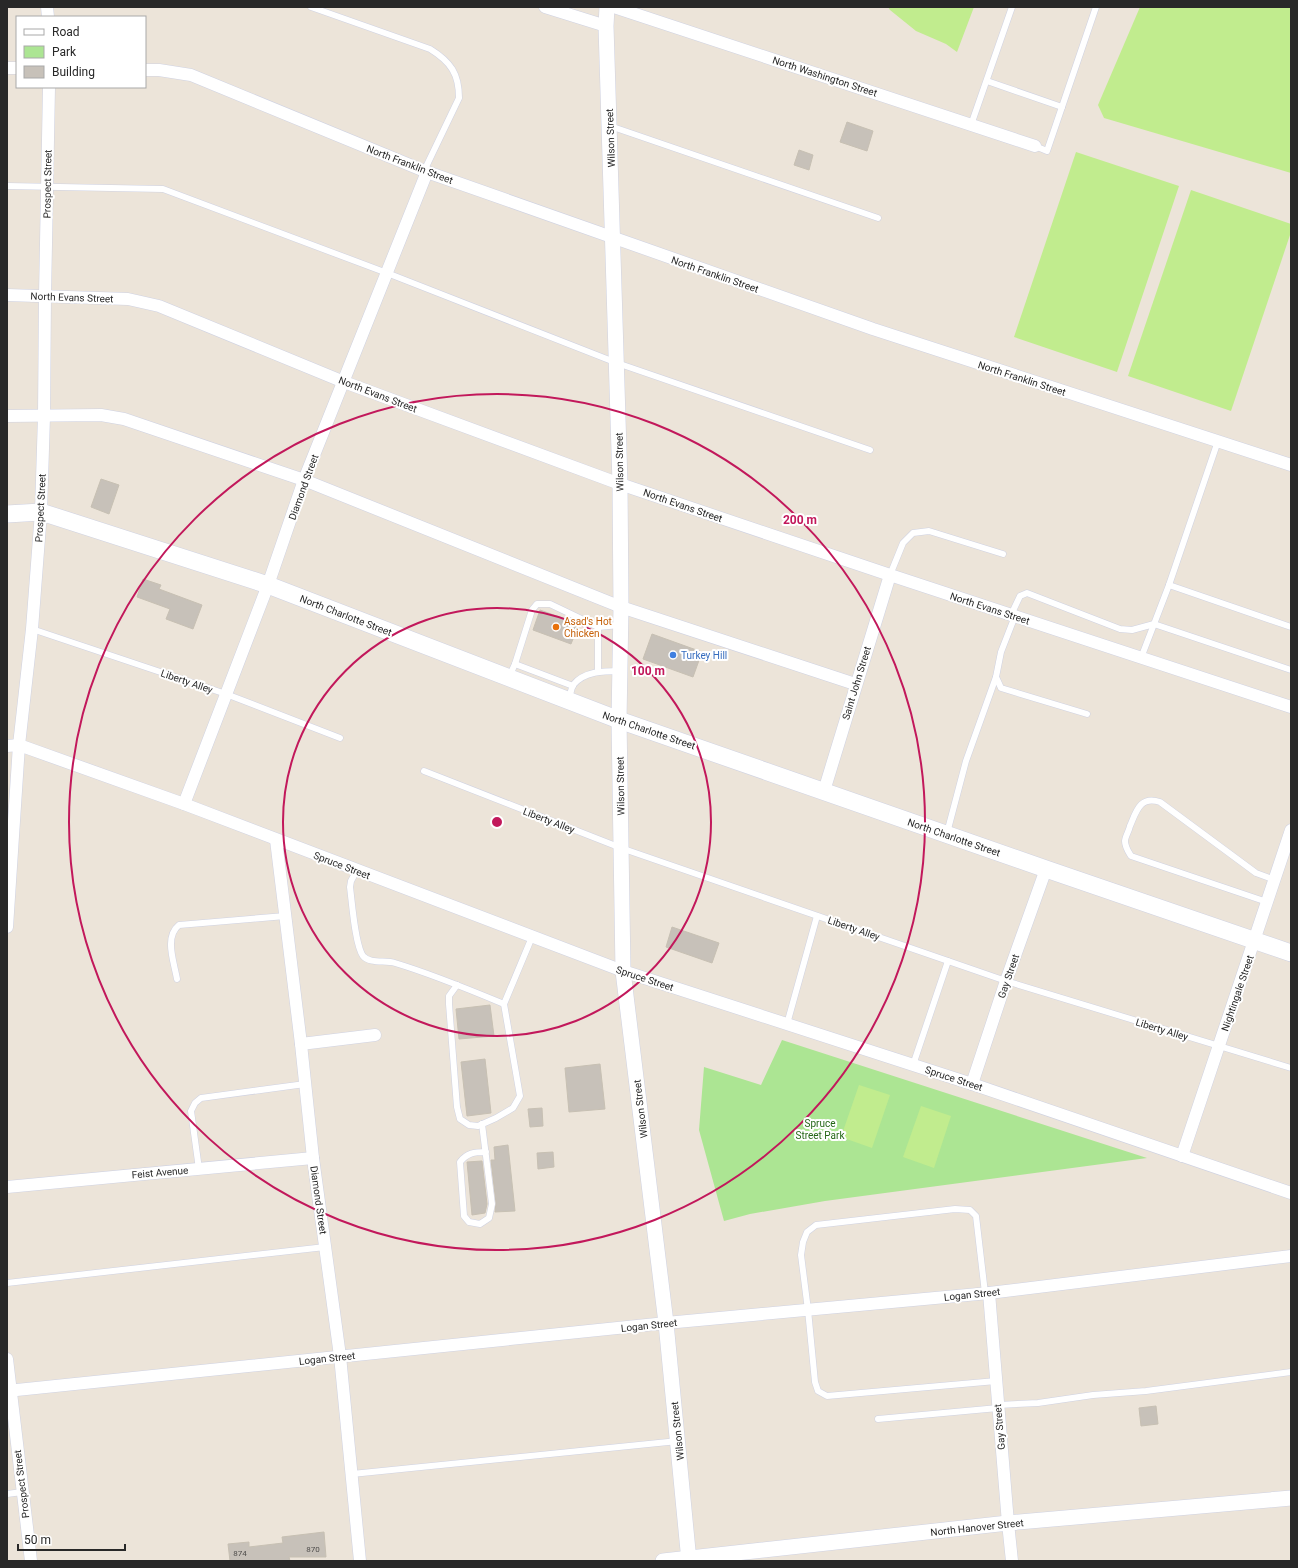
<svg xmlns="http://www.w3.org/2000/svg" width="1298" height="1568" font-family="Roboto,sans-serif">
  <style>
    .green { fill: #ace593 }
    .pitch { fill: #c1ec8e }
    .building { fill: #c7c1b9; stroke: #c7c0b3 }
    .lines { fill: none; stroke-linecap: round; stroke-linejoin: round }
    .service-casing { stroke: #cfd2e2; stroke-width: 7 }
    .minor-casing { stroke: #cfd2e2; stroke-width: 13 }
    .tertiary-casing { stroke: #cfd2e2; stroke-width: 16 }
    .secondary-casing { stroke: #cfd2e2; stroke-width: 18 }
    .service { stroke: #fff; stroke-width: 6 }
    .minor { stroke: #fff; stroke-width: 12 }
    .tertiary { stroke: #fff; stroke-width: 15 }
    .secondary { stroke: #fff; stroke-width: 17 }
    .ring { fill: none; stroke: #c2185b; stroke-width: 2 }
    .food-dot { fill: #e8710a; stroke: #fff; stroke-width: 1.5 }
    .shop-dot { fill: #3f7fe0; stroke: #fff; stroke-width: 1.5 }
    .labels { text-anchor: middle; stroke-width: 4; stroke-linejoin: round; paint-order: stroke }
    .number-label { font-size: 8px; fill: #504e4c }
    .street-label { font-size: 10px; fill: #282828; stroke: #fff }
    .food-label { font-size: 10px; fill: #c56008; stroke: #fff; text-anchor: start }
    .shop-label { font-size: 10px; fill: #366cbe; stroke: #fff; text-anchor: start }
    .park-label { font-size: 10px; fill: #256717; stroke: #fff }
    .centre { fill: #c2185b; stroke: #fff; stroke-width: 2 }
    .ring-label { font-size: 12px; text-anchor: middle; font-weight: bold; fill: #c2185b; stroke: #fff; stroke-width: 4; stroke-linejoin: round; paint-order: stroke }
  </style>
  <rect width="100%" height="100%" fill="#ece4d9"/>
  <path class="green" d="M782,1040L1147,1158L825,1201L750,1214L724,1221L699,1130L704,1067L761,1085Z"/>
  <g class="pitch">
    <path d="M888,7H974L957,52L946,44L916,31L890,10Z"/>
    <path d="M1140,7H1291V173L1104,118L1098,105Z"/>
    <path d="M1076,152L1179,186L1117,372L1014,337Z"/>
    <path d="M1191,190L1291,224V232L1231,411L1128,376Z"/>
    <path d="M859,1085L890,1095L872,1148L841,1137Z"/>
    <path d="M921,1106L951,1116L934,1168L903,1157Z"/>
  </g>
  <g class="building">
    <path d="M847,122L873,131L867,151L840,142Z"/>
    <path d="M799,150L813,155L809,170L794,165Z"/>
    <path d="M101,479L119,485L109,514L91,507Z"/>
    <path d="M143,579L161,585L159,589L202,605L193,629L166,619L170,609L137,597Z"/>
    <path d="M540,610L579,624L571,644L533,630Z"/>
    <path d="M652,634L702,652L693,677L643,659Z"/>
    <path d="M672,927L719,943L712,963L666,947Z"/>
    <path d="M490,1005L494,1036L459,1039L456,1009Z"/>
    <path d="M485,1059L491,1113L467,1116L461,1062Z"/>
    <path d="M600,1064L605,1109L569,1112L565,1068Z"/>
    <path d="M542,1108L543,1126L530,1127L528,1109Z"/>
    <path d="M508,1145L515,1211L495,1212L496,1203L491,1160H495L494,1147Z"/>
    <path d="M553,1152L554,1167L538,1169L537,1153Z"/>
    <path d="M482,1161L487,1204L485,1213L472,1215L467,1162Z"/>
    <path d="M1156,1406L1158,1424L1141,1426L1139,1408Z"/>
    <path d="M324,1532L326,1557H289L290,1561H230L228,1544L249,1542V1547L283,1543L282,1537Z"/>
  </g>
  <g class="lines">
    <defs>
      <g id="service">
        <path d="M311,7L430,49C451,62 459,74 459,98L424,171"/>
        <path d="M987,81L1062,107"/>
        <path d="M971,125L1012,7"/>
        <path d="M610,126L878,218"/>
        <path d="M1035,146L1047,151L1096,7"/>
        <path d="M7,186L163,189L387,273L617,363L870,450"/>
        <path d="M890,575L903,543L913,533L929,531L1003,554"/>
        <path d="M1169,585L1218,441"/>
        <path d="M1011,615L1020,596L1027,593L1120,629L1132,630L1154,624L1291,670"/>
        <path d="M1015,616L1001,652L996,677L1001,688L1087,714"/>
        <path d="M598,627L620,625"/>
        <path d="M32,629L226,694L340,738"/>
        <path d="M1141,658L1169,585L1291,627"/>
        <path d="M515,664L532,610L537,604H550L598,627V671"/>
        <path d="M509,677L515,664L573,686"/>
        <path d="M569,700C570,696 571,689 573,685C584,671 604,671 620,671"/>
        <path d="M424,771L621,848L1006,981L1291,1068"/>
        <path d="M947,833L966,761L996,677"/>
        <path d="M357,870L351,881L350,887C352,902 355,945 363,956C370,964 385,960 395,963C432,974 468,989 504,1004L532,937"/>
        <path d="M1267,902L1131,856C1128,851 1125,847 1125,841C1125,837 1129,831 1130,826C1136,812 1140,795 1160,802L1256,873L1275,880"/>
        <path d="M177,979C174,962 164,937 179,925L285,916"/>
        <path d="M457,985L449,996V1004L457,1107L460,1119L469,1125L478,1126L496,1118L513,1108L520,1096L504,1004"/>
        <path d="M787,1024L817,916"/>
        <path d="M913,1065L948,961"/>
        <path d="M482,1124L492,1204L489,1218L480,1224L469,1222L464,1216L460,1162C467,1153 474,1152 486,1152"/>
        <path d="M199,1169L191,1111L195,1103L201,1098L305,1084"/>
        <path d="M7,1283L325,1247"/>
        <path d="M985,1293L976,1216L970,1210L955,1209L816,1225L807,1232L803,1242L801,1255L808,1310L815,1382L818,1391L827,1396L996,1381"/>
        <path d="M998,1405L1038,1403L1093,1395L1146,1391L1291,1372"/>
        <path d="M878,1419L998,1408"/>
        <path d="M352,1474L678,1441"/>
        <path d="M7,1494L22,1492"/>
      </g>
      <g id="minor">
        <path d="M47,7L48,17"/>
        <path d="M545,7L606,26"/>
        <path d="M614,7L1035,146"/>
        <path d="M7,68H17"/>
        <path d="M145,70H159L191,75L427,172L873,329L1291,465"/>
        <path d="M7,295L128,299L159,306L344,382L620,484L890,575L1291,707"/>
        <path d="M7,416L101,415L124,419L304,480L621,607L855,684"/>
        <path d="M7,746L19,745L184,804L623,971L972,1084L1291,1193"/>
        <path d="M824,791L890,575"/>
        <path d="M184,804L268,585L304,480L427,172"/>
        <path d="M276,840L301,1044L313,1158L340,1356L360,1561"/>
        <path d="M7,927L19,745L32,629L41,512L44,416L45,296L49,87"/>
        <path d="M301,1044L375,1035"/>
        <path d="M972,1084L1006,981L1046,869"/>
        <path d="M1182,1156L1291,830"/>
        <path d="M7,1187L313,1158"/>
        <path d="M989,1293L1008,1523L1012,1561"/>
        <path d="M7,1359L31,1561"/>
        <path d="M7,1391L666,1323L989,1293L1291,1256"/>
      </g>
      <g id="tertiary">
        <path d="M607,7L606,26L620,484L621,607L619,720L623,971L666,1323L689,1561"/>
        <path d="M663,1561L1008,1523L1291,1498"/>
      </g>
      <path id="secondary" d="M7,514L41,512L268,585L619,720L1046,869L1291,953"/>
    </defs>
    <use href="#service" class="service-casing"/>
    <use href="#minor" class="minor-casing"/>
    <use href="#tertiary" class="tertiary-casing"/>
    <use href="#secondary" class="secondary-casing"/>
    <use href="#service" class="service"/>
    <use href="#minor" class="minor"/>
    <use href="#tertiary" class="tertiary"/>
    <use href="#secondary" class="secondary"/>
  </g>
  <g class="ring">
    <circle cx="497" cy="822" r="214"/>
    <circle cx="497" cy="822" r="428"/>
  </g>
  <circle class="food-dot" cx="556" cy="627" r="4"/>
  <circle class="shop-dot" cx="673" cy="655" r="4"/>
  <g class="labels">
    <g class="number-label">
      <text x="313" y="1552">870</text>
      <text x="240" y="1556">874</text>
    </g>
    <g class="street-label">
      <text transform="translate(825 76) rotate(18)" y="4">North Washington Street</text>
      <text transform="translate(610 138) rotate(-92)" y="4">Wilson Street</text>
      <text transform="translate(410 164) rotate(21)" y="4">North Franklin Street</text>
      <text transform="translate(47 184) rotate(-89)" y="4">Prospect Street</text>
      <text transform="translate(715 274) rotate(19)" y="4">North Franklin Street</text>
      <text transform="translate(72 297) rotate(2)" y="4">North Evans Street</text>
      <text transform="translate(1022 378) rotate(18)" y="4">North Franklin Street</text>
      <text transform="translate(378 394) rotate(21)" y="4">North Evans Street</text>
      <text transform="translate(619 462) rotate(-91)" y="4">Wilson Street</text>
      <text transform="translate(303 487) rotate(-70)" y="4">Diamond Street</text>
      <text transform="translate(683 505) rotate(19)" y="4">North Evans Street</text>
      <text transform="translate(40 508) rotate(-87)" y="4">Prospect Street</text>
      <text transform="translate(990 608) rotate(18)" y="4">North Evans Street</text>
      <text transform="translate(346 615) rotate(21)" y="4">North Charlotte Street</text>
      <text transform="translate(187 681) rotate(19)" y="4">Liberty Alley</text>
      <text transform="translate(856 683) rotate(-73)" y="4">Saint John Street</text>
      <text transform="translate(649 730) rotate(19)" y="4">North Charlotte Street</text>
      <text transform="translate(620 786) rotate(-91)" y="4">Wilson Street</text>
      <text transform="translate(549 820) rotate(21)" y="4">Liberty Alley</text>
      <text transform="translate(954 837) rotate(19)" y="4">North Charlotte Street</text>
      <text transform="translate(342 865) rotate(21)" y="4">Spruce Street</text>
      <text transform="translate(854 928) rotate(19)" y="4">Liberty Alley</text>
      <text transform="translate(1008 976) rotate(-71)" y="4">Gay Street</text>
      <text transform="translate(645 978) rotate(18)" y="4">Spruce Street</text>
      <text transform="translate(1237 993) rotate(-71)" y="4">Nightingale Street</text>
      <text transform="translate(1162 1029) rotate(17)" y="4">Liberty Alley</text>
      <text transform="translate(954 1078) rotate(18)" y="4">Spruce Street</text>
      <text transform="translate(640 1109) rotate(-97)" y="4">Wilson Street</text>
      <text transform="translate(160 1172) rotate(-5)" y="4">Feist Avenue</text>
      <text transform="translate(319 1200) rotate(82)" y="4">Diamond Street</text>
      <text transform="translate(972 1294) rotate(-6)" y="4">Logan Street</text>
      <text transform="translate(649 1325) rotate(-6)" y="4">Logan Street</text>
      <text transform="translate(327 1358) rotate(-6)" y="4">Logan Street</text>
      <text transform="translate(999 1427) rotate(-95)" y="4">Gay Street</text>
      <text transform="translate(677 1431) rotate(-96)" y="4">Wilson Street</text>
      <text transform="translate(21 1484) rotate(-97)" y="4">Prospect Street</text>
      <text transform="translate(977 1527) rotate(-6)" y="4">North Hanover Street</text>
    </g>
    <g class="food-label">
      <text x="564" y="625">Asad's Hot<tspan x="564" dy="12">Chicken</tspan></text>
    </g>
    <g class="shop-label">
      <text x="681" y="659">Turkey Hill</text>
    </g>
    <g class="park-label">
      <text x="820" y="1127">Spruce<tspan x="820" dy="12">Street Park</tspan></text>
    </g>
  </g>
  <circle cx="497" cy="822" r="6" class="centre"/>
  <g class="ring-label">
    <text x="800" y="524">200 m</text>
    <text x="648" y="675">100 m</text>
  </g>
  <rect width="1298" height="1568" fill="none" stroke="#282828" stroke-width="16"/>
  <rect x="16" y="16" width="130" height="72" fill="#ffffff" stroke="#a9a9a9"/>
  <rect x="24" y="29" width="20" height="6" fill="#ffffff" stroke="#a9a9a9"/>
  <text x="52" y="36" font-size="12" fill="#282828">Road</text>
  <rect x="24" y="46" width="20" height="12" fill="#ace593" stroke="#a9a9a9"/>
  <text x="52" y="56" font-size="12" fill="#282828">Park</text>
  <rect x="24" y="66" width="20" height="12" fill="#c7c1b9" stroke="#a9a9a9"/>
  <text x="52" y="76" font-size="12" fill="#282828">Building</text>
  <path d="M18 1544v6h107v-6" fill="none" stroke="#282828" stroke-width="2"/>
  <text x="24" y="1544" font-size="12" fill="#282828" stroke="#ffffff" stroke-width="3" paint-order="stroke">50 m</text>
</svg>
